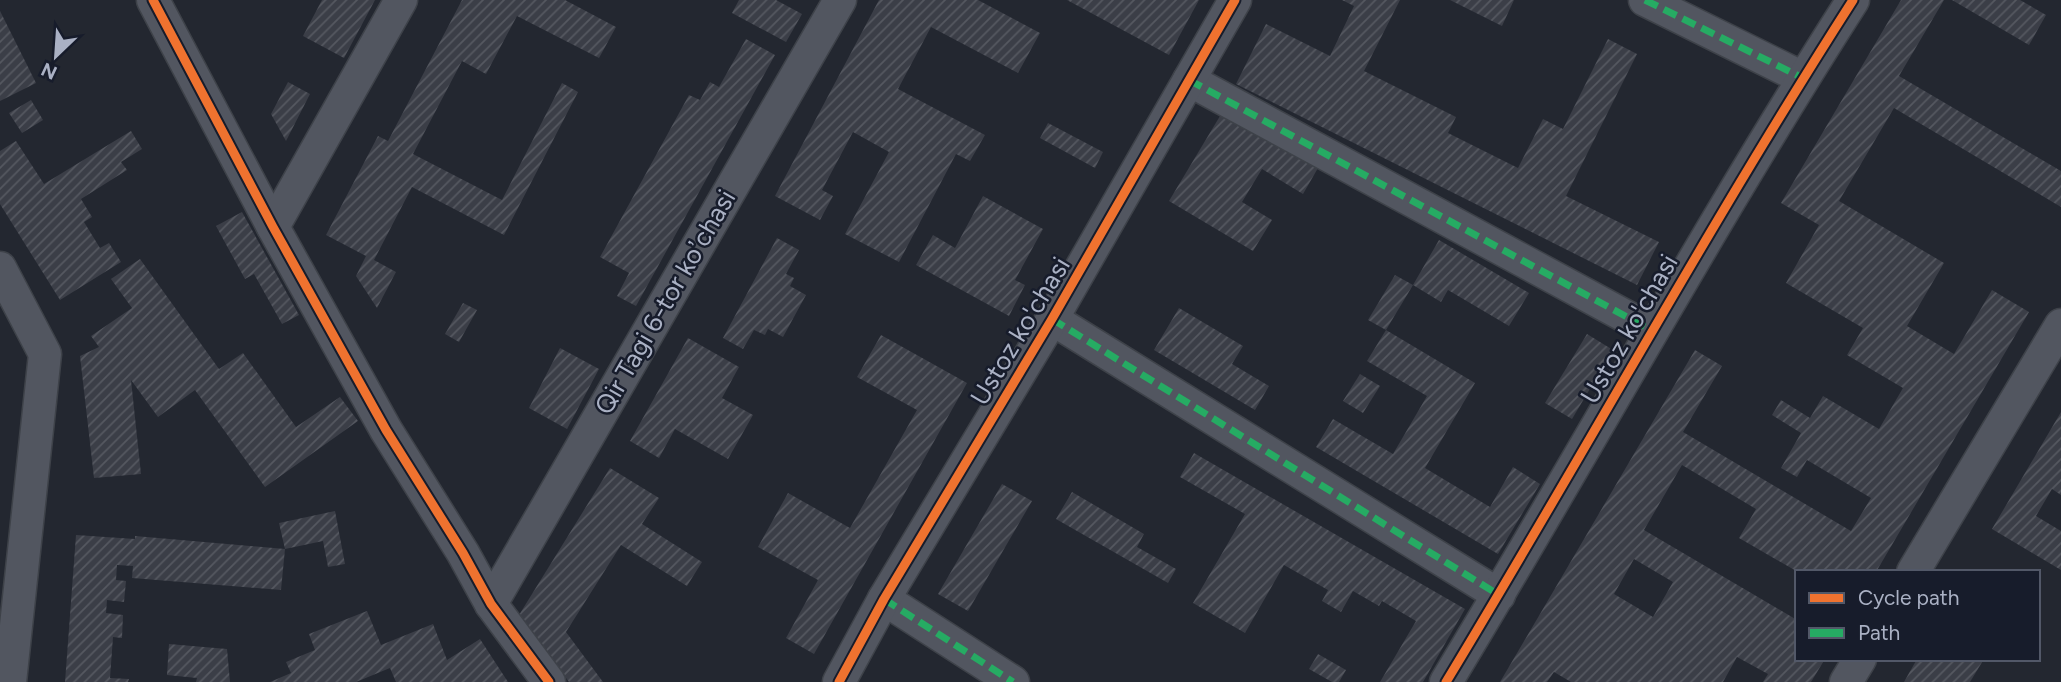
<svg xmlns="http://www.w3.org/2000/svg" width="2061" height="682" font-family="Figtree,sans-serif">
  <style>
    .building { fill: url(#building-hatch); fill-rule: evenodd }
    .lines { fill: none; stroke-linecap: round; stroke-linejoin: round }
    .minor-casing { stroke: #3e4249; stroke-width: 35 }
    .minor { stroke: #525660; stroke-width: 32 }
    .quiet { stroke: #26ab63; stroke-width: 7; stroke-dasharray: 14 7; stroke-linecap: butt }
    .cycleway-casing { stroke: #171c2b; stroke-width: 13 }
    .cycleway { stroke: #ef722f; stroke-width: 9 }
    .labels { text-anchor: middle; stroke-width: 5; stroke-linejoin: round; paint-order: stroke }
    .street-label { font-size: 26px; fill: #aab1c4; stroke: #171c2b }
  </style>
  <defs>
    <pattern id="building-hatch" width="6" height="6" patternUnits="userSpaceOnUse" patternTransform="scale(1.75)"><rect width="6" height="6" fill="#3b3e47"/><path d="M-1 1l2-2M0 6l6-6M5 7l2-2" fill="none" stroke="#555860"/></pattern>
  </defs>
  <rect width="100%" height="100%" fill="#232730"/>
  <g class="building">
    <path d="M322,0H375L344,58L303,36Z"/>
    <path d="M462,0H565L616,27L599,58L517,16L486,74L462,61L413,154L502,200L562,83L578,92L504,235L412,187L374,260L396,272L377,308L356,276L366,256L326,235L378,136L388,141Z"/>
    <path d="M739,0H776L802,14L786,42L732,13Z"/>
    <path d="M879,0H978L1040,33L1018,73L931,27L898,89L985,135L970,161L956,154L899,262L845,234L889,152L853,132L822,190L833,196L820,220L775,196Z"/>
    <path d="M1067,0H1199L1169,55Z"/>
    <path d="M1342,0H1400L1364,71L1456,117L1448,133L1518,168L1543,119L1563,129L1608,39L1637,54L1566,196L1659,242L1637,285L1236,84L1266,24L1330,56L1354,6Z"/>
    <path d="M1450,0H1514L1502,26Z"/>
    <path d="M1901,0H1944L1899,76L2061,171V207L1894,108L1839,201L1944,263L1907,326L1954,354L1992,290L2029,312L1876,572H1798L1739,538L1756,509L1682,465L1644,530L1797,620V659H1825L1811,682H1763L1768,674L1737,657L1723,682H1571L1554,672L1547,682H1500L1695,350L1722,366L1683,432L1851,531L1871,498L1807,460L1797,477L1781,468L1801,433L1772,415L1781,400L1810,418L1823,396L1879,429L1903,388L1847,355L1863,328L1786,283L1819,225L1781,203ZM1634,559L1673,582L1653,617L1614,594Z"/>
    <path d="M1952,0H2020L2046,15L2029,45Z"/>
    <path d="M0,11L36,83L0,101Z"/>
    <path d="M746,39L775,55L636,306L617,296L629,273L600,257L689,95L700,100L710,82L719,87Z"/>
    <path d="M288,82L310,94L286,141L271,114Z"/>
    <path d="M31,100L43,120L22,133L9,113Z"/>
    <path d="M1223,111L1318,168L1303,194L1262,169L1242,202L1272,220L1253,251L1169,201Z"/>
    <path d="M1048,123L1103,152L1095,168L1040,138Z"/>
    <path d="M131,131L142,149L121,162L127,170L81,199L92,217L84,222L100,248L109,243L121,262L60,300L0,204V151L16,141L44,184Z"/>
    <path d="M983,196L1043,229L1015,280L1025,285L1009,316L916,265L933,235L955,248Z"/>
    <path d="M242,212L299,315L282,324L254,274L245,279L216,226Z"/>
    <path d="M777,238L799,250L786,274L794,278L790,286L806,295L783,337L768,329L765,335L754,330L743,349L723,338Z"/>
    <path d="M1439,240L1529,293L1509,326L1448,290L1441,302L1413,285Z"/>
    <path d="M140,259L219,369L243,353L296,427L340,397L358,421L265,487L195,390L158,417L131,380L141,474L94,478L80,356L99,347L91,336L132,308L111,279Z"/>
    <path d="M1395,275L1413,285L1386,330L1368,320Z"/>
    <path d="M463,303L477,310L459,342L445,334Z"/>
    <path d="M1179,308L1243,346L1232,364L1269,386L1255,410L1154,350Z"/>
    <path d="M1386,330L1475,383L1425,468L1490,507L1513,467L1540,484L1498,554L1316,447L1333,419L1393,454L1427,396L1367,361Z"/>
    <path d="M1587,334L1613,350L1572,419L1545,403Z"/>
    <path d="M881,335L967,383L814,654L786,638L818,580L758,547L788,493L850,528L917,410L857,377Z"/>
    <path d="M688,338L739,367L722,398L753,415L728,459L675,429L659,458L630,441Z"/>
    <path d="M560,348L599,369L567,429L529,408Z"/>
    <path d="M1360,374L1380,386L1363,413L1343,401Z"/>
    <path d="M2061,412V495L2052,489L2036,516L2061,531V570L1992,529Z"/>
    <path d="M1194,453L1465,609L1423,682H1380L1416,621L1382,601L1379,606L1353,591L1341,612L1322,601L1328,590L1284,565L1245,633L1193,603L1245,514L1180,477Z"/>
    <path d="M610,468L659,498L642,524L702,562L687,586L621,545L566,632L603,682H569L519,615Z"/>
    <path d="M1002,484L1032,501L968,611L938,594Z"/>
    <path d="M1072,492L1144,534L1137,547L1176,569L1168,583L1056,519Z"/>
    <path d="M335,511L345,564L328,567L323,541L285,549L279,523Z"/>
    <path d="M76,535L135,539V536L285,549L281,590L132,578L133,566L117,565L116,580L126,581L124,602L107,600L106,613L123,615L122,638L113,637L110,678L129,679L128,682H65Z"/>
    <path d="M367,611L381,645L433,624L447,660L480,639L508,682H396L390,668L356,682H270L291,673L286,662L315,650L309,634Z"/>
    <path d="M169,644L227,649L230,682H196L197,678L167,675Z"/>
    <path d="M1318,654L1346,670L1339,682H1332L1309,669Z"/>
    <path d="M1917,659H1984L1970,682H1904Z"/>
  </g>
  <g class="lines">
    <defs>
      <g id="minor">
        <path d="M153,0L273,227L386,430L463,553L491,604L549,682"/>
        <path d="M1645,0L1803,78"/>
        <path d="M1189,80L1651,330"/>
        <path d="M273,227L401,0"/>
        <path d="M0,268L45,354L10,682"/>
        <path d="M1052,319L1499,595"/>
        <path d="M1913,572L2061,325"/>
        <path d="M884,599L1013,682"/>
        <path d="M491,604L840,0"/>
        <path d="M839,682L884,599L1052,319L1235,0"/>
        <path d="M1446,682C1583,456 1710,223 1853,0"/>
        <path d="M1846,682L1860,659"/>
      </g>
    </defs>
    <use href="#minor" class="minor-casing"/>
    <use href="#minor" class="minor"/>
    <g class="quiet">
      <path d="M1645,0L1803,78"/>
      <path d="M1189,80L1651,330"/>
      <path d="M1052,319L1499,595"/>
      <path d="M884,599L1013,682"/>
    </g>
    <defs>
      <g id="cycleway">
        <path d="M153,0L273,227L386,430L463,553L491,604L549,682"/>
        <path d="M839,682L884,599L1052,319L1235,0"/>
        <path d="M1446,682C1583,456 1710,223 1853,0"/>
      </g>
    </defs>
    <use href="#cycleway" class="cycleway-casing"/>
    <use href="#cycleway" class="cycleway"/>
  </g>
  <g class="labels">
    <g class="street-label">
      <text transform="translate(665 302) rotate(-60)" y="9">Qir Tagi 6-tor koʼchasi</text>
      <text transform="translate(1629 329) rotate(-60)" y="9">Ustoz ko'chasi</text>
      <text transform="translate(1020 331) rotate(-59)" y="9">Ustoz ko'chasi</text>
    </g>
  </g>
  <rect x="1795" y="570" width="245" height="91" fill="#171c2b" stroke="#525868" stroke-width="2"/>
  <rect x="1809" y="593" width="35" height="10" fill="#ef722f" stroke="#525868" stroke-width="2"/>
  <text x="1858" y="605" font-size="21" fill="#aab1c4">Cycle path</text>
  <rect x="1809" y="628" width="35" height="10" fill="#26ab63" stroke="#525868" stroke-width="2"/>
  <text x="1858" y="640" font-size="21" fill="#aab1c4">Path</text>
  <g transform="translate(56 56) rotate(205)" stroke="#171c2b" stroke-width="5" paint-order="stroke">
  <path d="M0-5L12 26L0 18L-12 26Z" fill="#aab1c4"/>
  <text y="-10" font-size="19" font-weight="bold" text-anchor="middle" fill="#aab1c4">N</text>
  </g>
</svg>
